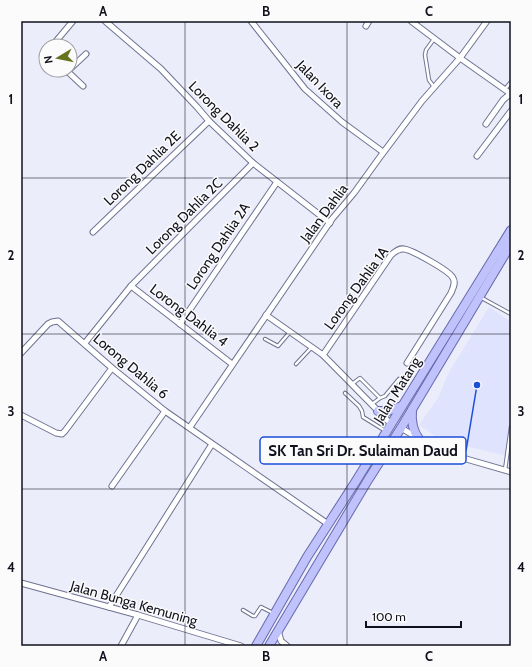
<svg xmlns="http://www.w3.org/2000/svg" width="532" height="667" font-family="Cabin,sans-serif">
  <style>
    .built { fill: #e0e3fd }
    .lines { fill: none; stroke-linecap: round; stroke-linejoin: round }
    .service-casing { stroke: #6f7391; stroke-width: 4.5 }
    .minor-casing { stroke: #6f7391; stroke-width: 7 }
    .primary-casing { stroke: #676aad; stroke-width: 10 }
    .service { stroke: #fff; stroke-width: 2.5 }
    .minor { stroke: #fff; stroke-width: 5 }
    .primary { stroke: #c0c2fc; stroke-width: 8 }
    .grid { fill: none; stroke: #10111d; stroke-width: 1; stroke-opacity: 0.55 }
    .labels { text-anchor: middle; stroke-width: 3; stroke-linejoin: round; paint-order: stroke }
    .street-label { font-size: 14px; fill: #10111d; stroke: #fbfbfb }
    .leader { fill: none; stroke: #1d4ed8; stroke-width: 1.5 }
    .callout-dot { fill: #1d4ed8; stroke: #fbfbfb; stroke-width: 1.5 }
    .callout { fill: #fbfbfb; stroke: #1d4ed8; stroke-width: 1.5 }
    .callout-label { font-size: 15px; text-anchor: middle; font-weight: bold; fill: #10111d }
    .neatline { fill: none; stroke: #10111d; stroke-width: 1.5 }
    .grid-label { font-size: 13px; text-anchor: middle; font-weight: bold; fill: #10111d }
  </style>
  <rect width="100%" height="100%" fill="#ebedfb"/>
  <path class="built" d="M489,307L511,322V457L441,440L419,425L438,398L449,372Z"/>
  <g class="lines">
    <defs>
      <g id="service">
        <path d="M434,87L429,80L425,55L426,50L434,39"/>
        <path d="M505,89L511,82"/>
        <path d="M480,297L511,314"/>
        <path d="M265,339L278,346L290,332"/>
        <path d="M296,364L311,348"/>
        <path d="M352,384L360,378L380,398"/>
        <path d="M345,393L359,406L362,411L363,417L384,430"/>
        <path d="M372,404L380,398L385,396L399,379"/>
        <path d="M505,470L511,427"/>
        <path d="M243,610L253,616H255L261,607L273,613"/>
      </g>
      <g id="minor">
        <path d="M105,21L161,69L197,107L209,121L253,163L330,223"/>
        <path d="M251,21L305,89L342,122L383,152"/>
        <path d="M411,21L460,58L511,94"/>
        <path d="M366,26L369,21"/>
        <path d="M52,46L73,21"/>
        <path d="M70,69L86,54"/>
        <path d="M66,70L83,86"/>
        <path d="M486,124L503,100L510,94"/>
        <path d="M477,156L511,111"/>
        <path d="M93,232L209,121"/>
        <path d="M131,286L232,364"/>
        <path d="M266,315L323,355L391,424"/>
        <path d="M180,324L277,182"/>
        <path d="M85,343L131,286L253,163"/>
        <path d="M21,353L48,324L52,322L58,321L112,368L165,411L328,524"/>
        <path d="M323,355L391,255C395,252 398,248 404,249C412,250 450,271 453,278C456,283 453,288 451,293L407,363"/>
        <path d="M21,415L56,433L62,434L65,431L112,368"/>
        <path d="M190,427L332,219L354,193L380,157L422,101L460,58L487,21"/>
        <path d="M401,428L442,452L511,472"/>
        <path d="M112,486L165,411"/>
        <path d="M21,583L138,615L241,646"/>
        <path d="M109,607L212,444"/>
        <path d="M278,630L281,641L287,646"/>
        <path d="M121,646L138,615"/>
      </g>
      <g id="primary">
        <path d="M412,410C411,421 412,430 419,439"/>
        <path d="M378,411H388L402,406"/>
        <path d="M256,646L307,557L356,481L511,230"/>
        <path d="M269,646L368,480L401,428L511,244"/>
      </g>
    </defs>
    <use href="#service" class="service-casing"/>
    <use href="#minor" class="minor-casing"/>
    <use href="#primary" class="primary-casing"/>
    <use href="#service" class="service"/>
    <use href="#minor" class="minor"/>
    <use href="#primary" class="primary"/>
  </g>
  <path class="grid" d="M185,21V646M347,21V646M21,178H511M21,334H511M21,489H511"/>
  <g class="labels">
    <g class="street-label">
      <text transform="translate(320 84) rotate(46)" y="5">Jalan Ixora</text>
      <text transform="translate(224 116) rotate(45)" y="5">Lorong Dahlia 2</text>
      <text transform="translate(142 168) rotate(-44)" y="5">Lorong Dahlia 2E</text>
      <text transform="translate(324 213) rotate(-53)" y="5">Jalan Dahlia</text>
      <text transform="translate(184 216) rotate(-45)" y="5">Lorong Dahlia 2C</text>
      <text transform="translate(218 246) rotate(-56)" y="5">Lorong Dahlia 2A</text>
      <text transform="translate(356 288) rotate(-54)" y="5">Lorong Dahlia 1A</text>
      <text transform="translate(189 315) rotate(37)" y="5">Lorong Dahlia 4</text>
      <text transform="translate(131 366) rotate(40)" y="5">Lorong Dahlia 6</text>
      <text transform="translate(397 390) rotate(-58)" y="5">Jalan Matang</text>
      <text transform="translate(134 603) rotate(16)" y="5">Jalan Bunga Kemuning</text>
    </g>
  </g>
  <path class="leader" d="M477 385L466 451"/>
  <circle class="callout-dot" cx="477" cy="385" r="4"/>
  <rect class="callout" x="260" y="437" width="206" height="27" rx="4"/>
  <g class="callout-label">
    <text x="363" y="456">SK Tan Sri Dr. Sulaiman Daud</text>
  </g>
  <rect width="532" height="667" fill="none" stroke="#fbfbfb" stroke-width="44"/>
  <g transform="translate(58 58) rotate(260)"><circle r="19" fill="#fbfbfb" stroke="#9d9da2"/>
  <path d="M0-3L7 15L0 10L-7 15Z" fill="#67721c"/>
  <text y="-6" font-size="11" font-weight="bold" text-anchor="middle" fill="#10111d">N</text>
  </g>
  <path d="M366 621v6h95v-6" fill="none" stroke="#10111d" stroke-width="2"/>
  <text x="372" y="621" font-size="12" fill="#10111d" stroke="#fbfbfb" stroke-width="3" paint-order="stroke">100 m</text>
  <rect x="22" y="22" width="488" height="623" class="neatline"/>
  <g class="grid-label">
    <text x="103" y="16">A</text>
    <text x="266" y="16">B</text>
    <text x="429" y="16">C</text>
    <text x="11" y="104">1</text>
    <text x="521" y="104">1</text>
    <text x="11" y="260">2</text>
    <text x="521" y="260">2</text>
    <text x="11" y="416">3</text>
    <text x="521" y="416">3</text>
    <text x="11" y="572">4</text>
    <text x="521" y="572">4</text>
    <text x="103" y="661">A</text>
    <text x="266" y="661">B</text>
    <text x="429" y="661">C</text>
  </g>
</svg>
